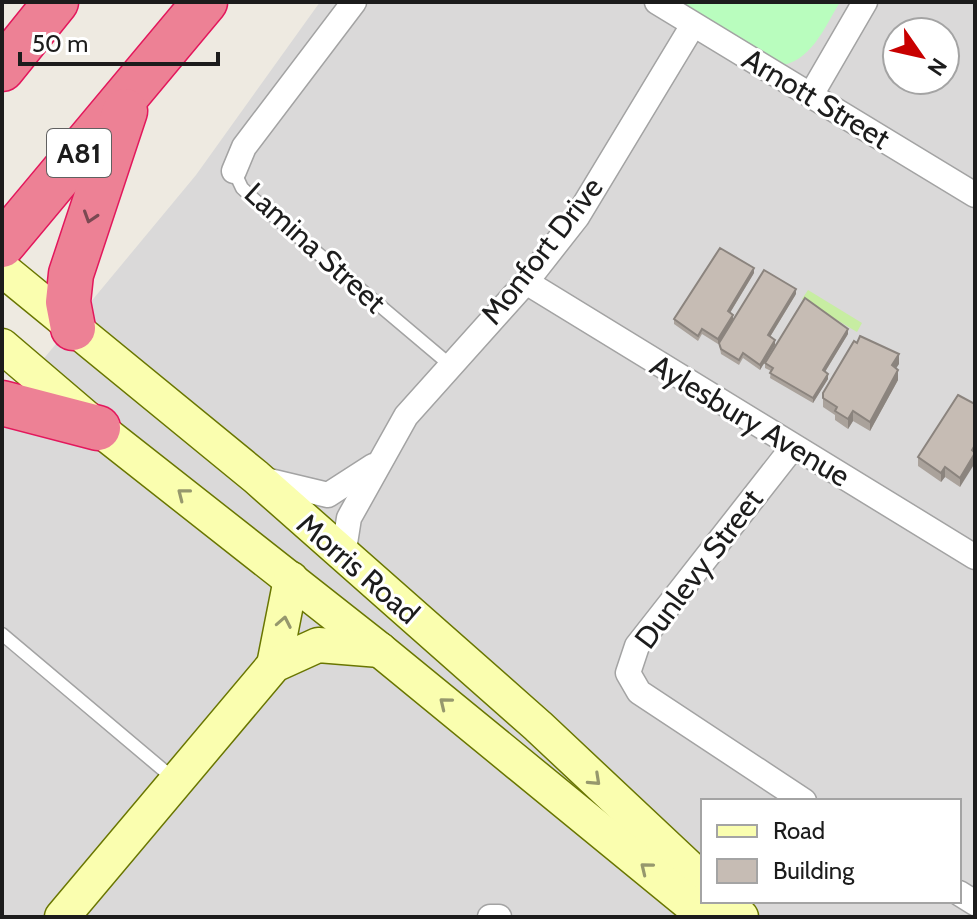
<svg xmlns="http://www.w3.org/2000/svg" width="977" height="919" font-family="Cabin,sans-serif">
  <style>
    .residential { fill: #dad9d9; fill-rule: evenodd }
    .grass { fill: #c7eda2 }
    .park { fill: #b9fdbe }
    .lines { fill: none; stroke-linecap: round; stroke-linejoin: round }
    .lane-casing { stroke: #a3a3a3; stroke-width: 15 }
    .street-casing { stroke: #a3a3a3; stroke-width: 27 }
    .secondary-casing { stroke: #697600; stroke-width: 37 }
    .highway-casing { stroke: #e3175c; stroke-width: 47 }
    .lane { stroke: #fff; stroke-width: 12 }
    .street { stroke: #fff; stroke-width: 24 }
    .secondary { stroke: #fafeaf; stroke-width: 34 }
    .highway { stroke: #ed8195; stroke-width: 44 }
    .wall { fill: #aaa29b }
    .shaded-wall { fill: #8b847e }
    .building { fill: #c6bcb4; stroke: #8b847e; stroke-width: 2 }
    .oneway { stroke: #7a4952 }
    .oneway2 { stroke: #96986d }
    .labels { text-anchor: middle; stroke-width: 6; stroke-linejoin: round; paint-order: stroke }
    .shield { fill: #fff; stroke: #606060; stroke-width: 2 }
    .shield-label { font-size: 28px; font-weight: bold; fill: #1c1c1c }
    .street-label { font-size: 30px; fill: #1c1c1c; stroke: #fff }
  </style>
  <rect width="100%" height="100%" fill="#eeeae1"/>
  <path class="residential" d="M320,2H975V917H2V409L196,175ZM897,32H945V80H897ZM703,801H959V901H703Z"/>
  <path class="grass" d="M808,290L862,323L857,332L802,299Z"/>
  <path class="park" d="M667,2H840C824,28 811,63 777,66Z"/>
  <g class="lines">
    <defs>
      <g id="lane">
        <path d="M234,171L242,188L257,202L449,364"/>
        <path d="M2,634L174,779"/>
      </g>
      <g id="street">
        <path d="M657,2L975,195"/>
        <path d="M811,95L865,2"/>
        <path d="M234,171L244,147L354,2"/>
        <path d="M526,282L975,557"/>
        <path d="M793,447L637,646L628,673L639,692L804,801"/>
        <path d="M261,479L328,495L373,466"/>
        <path d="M343,556L349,518L406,416L526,282L577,217L693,25"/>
        <path d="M959,893L975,903"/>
        <path d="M490,917H499"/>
      </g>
      <g id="secondary">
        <path d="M2,269L256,477L538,726L703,881"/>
        <path d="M2,346L98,428L380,650L706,917"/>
        <path d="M274,665L291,579"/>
        <path d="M724,901L741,917"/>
        <path d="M62,917L274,665L318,645L380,650"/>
      </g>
      <g id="highway">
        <path d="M2,69L56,2"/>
        <path d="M2,245L205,2"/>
        <path d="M73,328L68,302L71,274L125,111"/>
        <path d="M2,403L98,428"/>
      </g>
    </defs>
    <use href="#lane" class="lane-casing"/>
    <use href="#street" class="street-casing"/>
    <use href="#secondary" class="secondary-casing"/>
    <use href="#highway" class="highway-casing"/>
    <use href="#lane" class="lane"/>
    <use href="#street" class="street"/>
    <use href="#secondary" class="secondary"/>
    <use href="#highway" class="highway"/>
  </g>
  <g class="wall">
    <path d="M754,273L730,313L733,320L718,344L702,334L698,341L674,324V319Z"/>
    <path d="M796,294L770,337L775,345L760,370L743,358L739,365L721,354L719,343Z"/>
    <path d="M848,334L825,372L828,379L813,403L770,378L771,371L765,368V363Z"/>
    <path d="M899,364L896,368L898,380L870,431L853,421L848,429L835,420V415L823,407V393Z"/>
    <path d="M975,404L960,487L945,477L941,482L918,466V457Z"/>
  </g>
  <g class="shaded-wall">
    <path d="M754,268V273L728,316V311Z"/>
    <path d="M796,289V294L768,340V335Z"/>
    <path d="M733,315V320L718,344V339Z"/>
    <path d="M848,329V334L823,375V370Z"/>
    <path d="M775,340V345L760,370V365Z"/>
    <path d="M899,354V364L892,374V365Z"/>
    <path d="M898,370V380L870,431V422Z"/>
    <path d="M828,374V379L813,403V398Z"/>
    <path d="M853,411V421L848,429V419Z"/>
    <path d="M975,445V463L960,487V478Z"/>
    <path d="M945,467V477L941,482V473Z"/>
  </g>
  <g class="building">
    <path d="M720,248L754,268L728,311L733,315L718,339L702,329L698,336L674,319Z"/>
    <path d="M764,270L796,289L768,335L775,340L760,365L743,353L739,360L721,349L719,343Z"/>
    <path d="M805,298L848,329L823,370L828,374L813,398L770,373L773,368L765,363Z"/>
    <path d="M860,336L899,354L892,365L898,370L870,422L853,411L848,419L835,411L837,407L823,398V393L854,341L857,343Z"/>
    <path d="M958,395L975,404V445L972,450L975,453L960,478L945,467L941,473L918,457Z"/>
  </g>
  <defs><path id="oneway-chevron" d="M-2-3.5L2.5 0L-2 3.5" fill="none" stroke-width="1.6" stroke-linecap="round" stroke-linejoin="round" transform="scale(2)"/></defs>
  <use class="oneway" href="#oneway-chevron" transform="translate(90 217) rotate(108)"/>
  <g class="oneway2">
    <use href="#oneway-chevron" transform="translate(183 494) rotate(-142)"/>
    <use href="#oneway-chevron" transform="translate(284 622) rotate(-79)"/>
    <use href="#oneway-chevron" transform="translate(445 703) rotate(-141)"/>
    <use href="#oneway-chevron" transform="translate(595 780) rotate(43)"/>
    <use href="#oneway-chevron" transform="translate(646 868) rotate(-141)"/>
  </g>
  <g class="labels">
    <rect class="shield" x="47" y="129" width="64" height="48" rx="6"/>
    <g class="shield-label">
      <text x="79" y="163">A81</text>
    </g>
    <g class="street-label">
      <text transform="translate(816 99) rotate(31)" y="10">Arnott Street</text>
      <text transform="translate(315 248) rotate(42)" y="10">Lamina Street</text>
      <text transform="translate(542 251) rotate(-52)" y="10">Monfort Drive</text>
      <text transform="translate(750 421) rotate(31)" y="10">Aylesbury Avenue</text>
      <text transform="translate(358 569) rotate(41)" y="10">Morris Road</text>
      <text transform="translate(699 569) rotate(-53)" y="10">Dunlevy Street</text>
    </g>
  </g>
  <rect width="977" height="919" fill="none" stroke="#1c1c1c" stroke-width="8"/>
  <rect x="701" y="799" width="260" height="104" fill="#ffffff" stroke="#a4a4a4" stroke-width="2"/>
  <rect x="717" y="825" width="40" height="12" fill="#fafeaf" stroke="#a4a4a4" stroke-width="2"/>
  <text x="773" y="839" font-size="24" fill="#1c1c1c">Road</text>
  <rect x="717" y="859" width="40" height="24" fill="#c6bcb4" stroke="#a4a4a4" stroke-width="2"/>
  <text x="773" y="879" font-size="24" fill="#1c1c1c">Building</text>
  <g transform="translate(921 56) rotate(124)"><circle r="38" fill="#ffffff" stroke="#a4a4a4" stroke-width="2"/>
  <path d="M0-6L14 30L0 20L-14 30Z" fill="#c80000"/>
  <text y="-12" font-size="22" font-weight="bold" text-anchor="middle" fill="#1c1c1c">N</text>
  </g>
  <path d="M20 52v12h198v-12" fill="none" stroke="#1c1c1c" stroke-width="4"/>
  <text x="32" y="52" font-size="24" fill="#1c1c1c" stroke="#ffffff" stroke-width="6" paint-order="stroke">50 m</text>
</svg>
